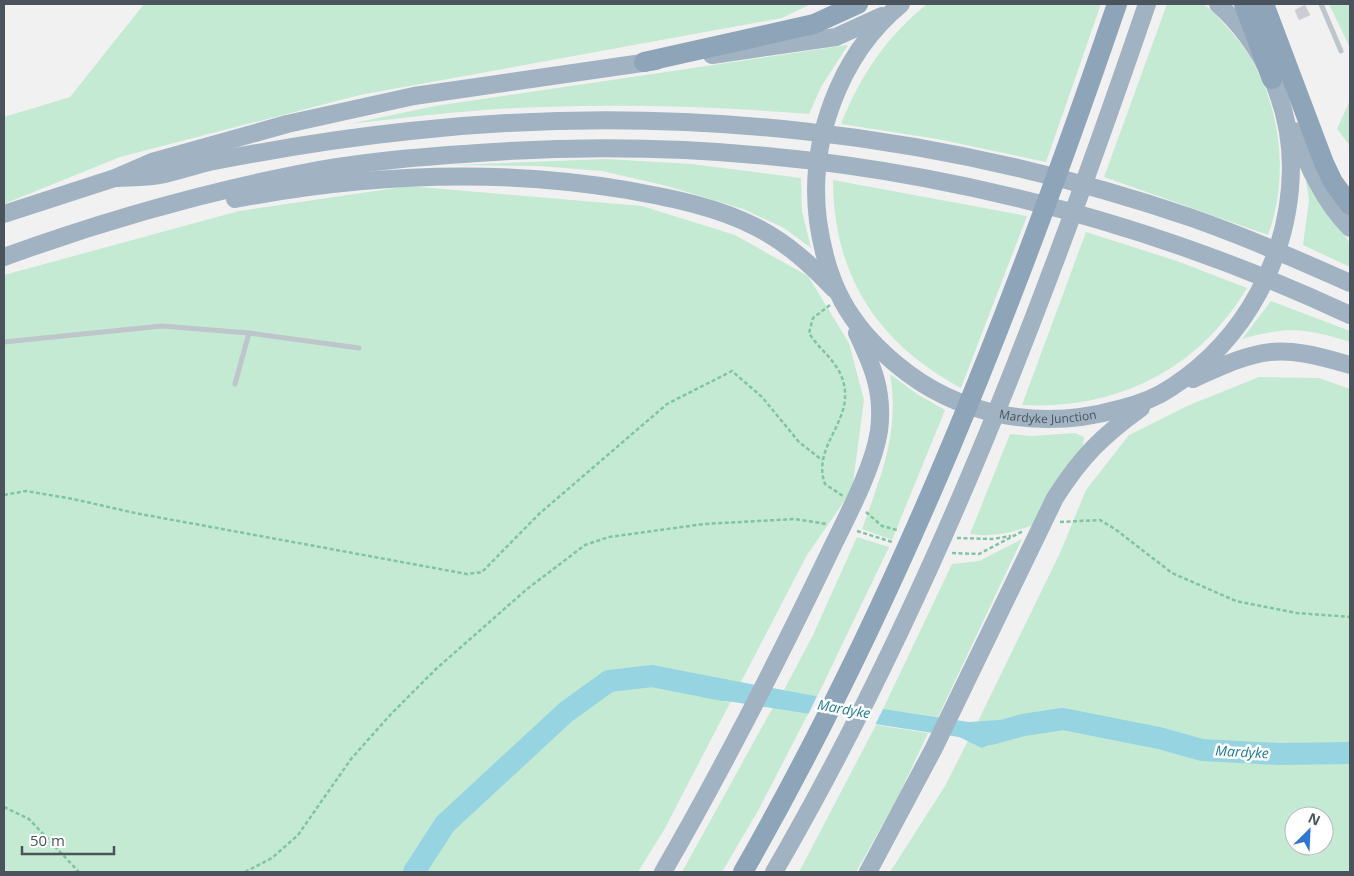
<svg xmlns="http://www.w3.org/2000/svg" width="1354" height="876" font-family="'Open Sans',sans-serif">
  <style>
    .green { fill: #c5ead3; fill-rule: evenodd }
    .water { fill: #97d4e2 }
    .pier { fill: #f2f1f1 }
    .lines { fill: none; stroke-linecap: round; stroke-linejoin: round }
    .river { stroke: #97d4e2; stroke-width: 22 }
    .building { fill: #cbcdd2; stroke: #d5d7db }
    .path { stroke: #81c4a2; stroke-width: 2.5; stroke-dasharray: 4 2.5; stroke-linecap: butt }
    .service { stroke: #bec5cb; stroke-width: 5 }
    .trunk { stroke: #a1b2c2; stroke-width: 18 }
    .motorway { stroke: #8ea4b9; stroke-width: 20 }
    .labels { text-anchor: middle; stroke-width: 5; stroke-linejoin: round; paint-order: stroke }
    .street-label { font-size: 12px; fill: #4b545c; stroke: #fff }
    .water-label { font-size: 14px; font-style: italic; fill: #1d7d94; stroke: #fff }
  </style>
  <rect width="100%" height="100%" fill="#f2f1f1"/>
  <g class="green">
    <path d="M144,4H811L782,18L360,95L120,157L4,204V117L70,97Z"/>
    <path d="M927,4H1101L1046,162L937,139L841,124C860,76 886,37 927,4Z"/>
    <path d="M1167,4C1177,4 1193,1 1202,4C1211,7 1220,20 1227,27C1278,80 1293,168 1268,235L1104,177Z"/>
    <path d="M1329,4H1350V48Z"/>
    <path d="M848,45L821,87L809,114C721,107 634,104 546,107C480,108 414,117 349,124L435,106Z"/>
    <path d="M1350,100V146L1337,129Z"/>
    <path d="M606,159L692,164L801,178L802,211L811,248L784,228L743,209L667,186L602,171L538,166L451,165Z"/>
    <path d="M833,180L1027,216L961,388C878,344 833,275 833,180Z"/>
    <path d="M1306,181L1350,243V267L1303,245L1309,200Z"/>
    <path d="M409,186L642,206L735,235L808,276L849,343L864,400L852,490L807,555L664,830L638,872H4V275L239,211Z"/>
    <path d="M1086,232L1177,261L1247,288C1198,370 1116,410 1022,405Z"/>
    <path d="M1271,301L1350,331V342C1306,328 1287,326 1242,339Z"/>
    <path d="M890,374L917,394L945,410L892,540L862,529C881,476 900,432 890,374Z"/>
    <path d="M1259,377L1319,378L1350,389V872H890L945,786L981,715L1060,553L1086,490L1129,435L1187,406ZM1294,816H1324V846H1294Z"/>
    <path d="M1075,433L1084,437L1083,447L1038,523C1015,532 995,538 970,534L1010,434L1032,436Z"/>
    <path d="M857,537L889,547L817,697L784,690L813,635Z"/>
    <path d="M1022,539L938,717L883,709L952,564L979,561Z"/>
    <path d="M773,707L809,712L759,809L722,872H682Z"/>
    <path d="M876,725L928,733L899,795L856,872H799Z"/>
  </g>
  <path class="water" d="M698,674L884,709L969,722L1013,719L1009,736L982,748L959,737L701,697L692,692Z"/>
  <path class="pier" d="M818,694L884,707L874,727L808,715Z"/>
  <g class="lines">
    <g class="river">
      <path d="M982,733L991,734L1023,725L1063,719L1159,738L1202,750L1278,754L1350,753"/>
      <path d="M414,872L445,824L566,712L609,681L652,676L723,690"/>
    </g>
  </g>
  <path class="building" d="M1305,5L1310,15L1299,20L1295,10Z"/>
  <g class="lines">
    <g class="path">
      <path d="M830,305L813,318L809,333C818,348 832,357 840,373C861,418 810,443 825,484L843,496"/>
      <path d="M4,495L26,491L73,499L135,513L467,574L482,572L539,514L667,404L732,371L762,397L799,442L822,460"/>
      <path d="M866,512L882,526L897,530"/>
      <path d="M1060,522L1100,520L1115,529L1172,573L1236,601L1297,613L1350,617"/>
      <path d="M857,531L892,542"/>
      <path d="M957,538L992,539L1011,536"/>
      <path d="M952,553L979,554L1023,531"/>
      <path d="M4,807L29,819L79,872"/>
      <path d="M245,872L272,858L298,835L351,759L391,714L436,669L527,589L585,545L609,537L704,524L795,519L827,524"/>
    </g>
    <g class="service">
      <path d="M1321,4L1341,51"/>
      <path d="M4,342L162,326L249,333L359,348"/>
      <path d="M235,384L249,333"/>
    </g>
    <g class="trunk">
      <path id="s1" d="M901,4C839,55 808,142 818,221C827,284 848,324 896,364C959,417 1041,431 1119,409C1136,405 1156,398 1172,387C1246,339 1290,255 1291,168C1291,106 1264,45 1218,4"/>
      <path d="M712,55L836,37L882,16"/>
      <path d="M1294,131C1308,165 1323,201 1350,228"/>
      <path d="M115,178C130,177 145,178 160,175C176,172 192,166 209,162C275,149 343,138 410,131C674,102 940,132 1192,218C1246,237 1298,260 1350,283"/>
      <path d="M235,199C365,174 497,168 627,190C671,198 718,207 758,228C788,244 810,264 834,289"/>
      <path d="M4,214L115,178L152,162L287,124L414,96L656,61"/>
      <path d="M4,257C100,222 198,194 298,174C357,162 418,157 478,153C778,131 1078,188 1350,315"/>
      <path d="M1193,379C1261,348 1277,343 1350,365"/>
      <path d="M663,872C722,770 775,666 826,560C843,524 873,470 879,431C884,392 873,367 857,333"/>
      <path d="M774,872C933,598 1045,302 1147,4"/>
      <path d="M868,872L934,748L1055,498C1081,457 1102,436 1141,408"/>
    </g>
    <g class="motorway">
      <path d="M1244,4L1272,79"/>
      <path d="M1264,4L1324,163L1333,182L1350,205"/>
      <path d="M644,62L814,24L858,4"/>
      <path d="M743,872C900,597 1015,303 1117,4"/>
    </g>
  </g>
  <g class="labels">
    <g class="street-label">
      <text dy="4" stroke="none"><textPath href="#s1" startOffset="574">Mardyke Junction</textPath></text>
    </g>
    <g class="water-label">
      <text transform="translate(844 709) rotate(10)" y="5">Mardyke</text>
      <text transform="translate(1242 752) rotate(3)" y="5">Mardyke</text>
    </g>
  </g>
  <rect width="1354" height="876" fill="none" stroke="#4b545c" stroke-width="10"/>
  <g transform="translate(1309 831) rotate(24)"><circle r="24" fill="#ffffff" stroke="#b7bbbe"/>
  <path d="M0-4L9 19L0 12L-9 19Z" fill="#2f77ce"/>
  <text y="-8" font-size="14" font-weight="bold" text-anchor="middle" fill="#4b545c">N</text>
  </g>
  <path d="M22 846v8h92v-8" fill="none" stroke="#4b545c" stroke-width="2.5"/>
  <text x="30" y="846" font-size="15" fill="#4b545c" stroke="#ffffff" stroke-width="4" paint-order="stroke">50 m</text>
</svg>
